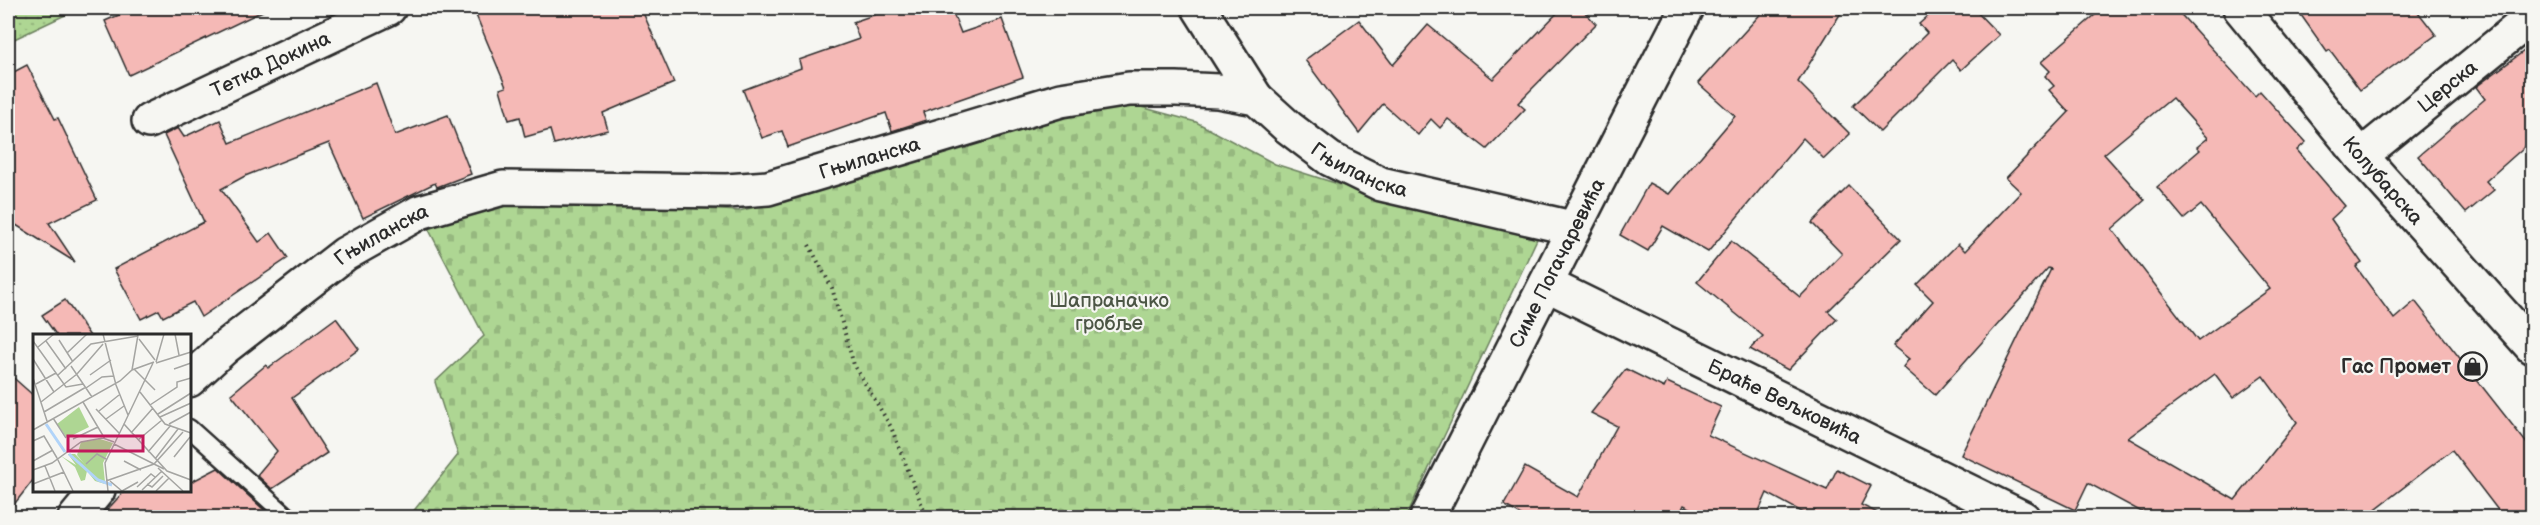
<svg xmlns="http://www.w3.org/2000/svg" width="2540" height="525" font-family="'Balsamiq Sans',sans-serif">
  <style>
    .cemetery { fill: url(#cemetery-stones); stroke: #6c805f; stroke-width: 1.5 }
    .park { fill: url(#park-dots); stroke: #6c805f; stroke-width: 1.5 }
    .building { fill: #f5b9b6; stroke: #2b2b2b; stroke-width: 1.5; fill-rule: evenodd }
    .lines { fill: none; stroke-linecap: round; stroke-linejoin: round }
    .service-casing { stroke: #2b2b2b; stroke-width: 21 }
    .minor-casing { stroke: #2b2b2b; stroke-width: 38 }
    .secondary-casing { stroke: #2b2b2b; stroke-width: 38 }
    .path { stroke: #2b2b2b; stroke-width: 4; stroke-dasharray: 1.5 4.5; stroke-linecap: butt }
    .service { stroke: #f6f6f2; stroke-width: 16 }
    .minor { stroke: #f6f6f2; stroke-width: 33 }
    .secondary { stroke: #f6f6f2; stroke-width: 33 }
    .labels { text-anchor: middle; stroke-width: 4.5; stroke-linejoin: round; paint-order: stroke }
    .street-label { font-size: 20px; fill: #2b2b2b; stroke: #f6f6f2 }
    .park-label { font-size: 20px; fill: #4c5645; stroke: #f6f6f2 }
    .poi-label { font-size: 20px; font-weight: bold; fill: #2b2b2b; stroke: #f6f6f2; text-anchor: end }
    .inset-river { fill: none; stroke: #b1d4f9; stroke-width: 3 }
    .inset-road { fill: none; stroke: #a5a5a2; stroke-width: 1.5 }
    .view { fill: #c2185b; fill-opacity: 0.15; stroke: #c2185b; stroke-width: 3 }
    .inset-edge { fill: none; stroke: #2b2b2b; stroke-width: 3 }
  </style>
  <defs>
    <pattern id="cemetery-stones" width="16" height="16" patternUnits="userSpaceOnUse" patternTransform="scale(1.5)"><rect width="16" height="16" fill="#aed693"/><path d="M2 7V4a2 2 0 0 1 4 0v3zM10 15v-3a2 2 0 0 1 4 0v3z" fill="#96b87f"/></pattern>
    <pattern id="park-dots" width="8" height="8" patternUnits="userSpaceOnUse" patternTransform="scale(1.5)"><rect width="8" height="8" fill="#aed693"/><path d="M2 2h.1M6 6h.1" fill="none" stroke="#96b87f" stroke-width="1.8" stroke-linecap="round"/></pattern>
  </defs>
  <rect width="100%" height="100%" fill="#f6f6f2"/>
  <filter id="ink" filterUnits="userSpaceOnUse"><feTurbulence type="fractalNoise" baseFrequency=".0167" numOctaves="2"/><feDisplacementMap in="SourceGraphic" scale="12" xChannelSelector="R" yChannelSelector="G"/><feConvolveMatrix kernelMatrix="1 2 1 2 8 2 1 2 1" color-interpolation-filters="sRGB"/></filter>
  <g filter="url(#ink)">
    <path class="cemetery" d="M1130,104L1196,122L1275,164L1357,190L1537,239L1406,517L408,518L458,455L435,382L484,336L427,226L456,211L532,199L739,211L799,196L1067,108Z"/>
    <path class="park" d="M8,8H80L8,42Z"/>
    <g class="building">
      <path d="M135,8H269L129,75L105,21Z"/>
      <path d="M473,8H641L674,83L603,113L608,130L554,144L550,130L525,137L520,117L509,120L500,89L506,87Z"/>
      <path d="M894,8H951L961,33L1002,19L1023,77L923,112L926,120L892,131L886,113L788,147L782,131L762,138L743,90L801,68L799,60L859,39L853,22Z"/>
      <path d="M1562,8H1581L1596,24L1518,103L1525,109L1487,149L1448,119L1440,128L1431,119L1418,135L1383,104L1359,133L1305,60L1359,20L1393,65L1428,25L1493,79Z"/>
      <path d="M1766,8H1844L1798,82L1850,134L1824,159L1803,138L1708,252L1663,226L1648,251L1620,235L1649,183L1669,194L1735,116L1698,83Z"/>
      <path d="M1937,8H1973L1999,35L1961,70L1952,60L1880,132L1853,106L1927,33L1919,24Z"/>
      <path d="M2103,8H2175L2255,96L2260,91L2306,142L2297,150L2345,206L2331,219L2362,263L2356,267L2394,319L2415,301L2532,450V518H2504L2452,450L2364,518H2153L2088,483L2075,510L1961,455L2051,269L2048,268L1935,395L1903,367L1909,359L1893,346L1933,301L1917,285L1958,244L1965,251L2021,192L2006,178L2069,112L2049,90L2054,86L2045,76L2050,71L2041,62ZM2172,98L2208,138L2197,147L2200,150L2157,187L2184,219L2201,205L2270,289L2198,341L2112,229L2145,200L2104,154ZM2215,374L2233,398L2263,376L2297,422L2235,500L2128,438Z"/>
      <path d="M2296,8H2415L2436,35L2360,90L2330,50L2327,52Z"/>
      <path d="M2532,45V140L2486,181L2494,190L2466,213L2418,156L2485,99L2476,87Z"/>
      <path d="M27,65L55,119L58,118L97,200L49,223L75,262L8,220V75Z"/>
      <path d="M376,83L395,135L448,115L471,174L437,187L435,183L363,218L329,143L245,176L221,189L259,242L271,233L288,258L201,317L193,302L163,317L159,310L141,319L114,269L204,222L164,135L178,128L184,137L220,120L230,143Z"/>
      <path d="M1849,186L1901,239L1828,311L1837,319L1788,370L1750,349L1763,336L1697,282L1731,241L1800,297L1842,254L1812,223Z"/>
      <path d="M65,300L90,336H57L42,315Z"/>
      <path d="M336,318L359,349L292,398L327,453L272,489L257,475L277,451L231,394L266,365L268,368Z"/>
      <path d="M1626,369L1664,388L1667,382L1721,407L1708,435L1827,490L1837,469L1871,486L1861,505L1888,518H1813L1767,493L1756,518H1711L1684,505L1678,518H1526L1504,505L1525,467L1578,497L1617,426L1591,413Z"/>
      <path d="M8,373L34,396V479L8,512Z"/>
      <path d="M218,468L273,518H100L125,490H189V483Z"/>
    </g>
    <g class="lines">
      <defs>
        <path id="service" d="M189,428L289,518"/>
        <g id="minor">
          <path d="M1199,8L1256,98"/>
          <path id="s1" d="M149,121L389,8"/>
          <path id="s2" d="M2361,156L2532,17"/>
          <path id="s3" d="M1546,284L2023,518"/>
          <path id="s4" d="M189,380L224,348L345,254L420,212L503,188L727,191L768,188L1061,100L1129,89H1176L1218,91L1256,98L1288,127L1330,159L1381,184L1572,228"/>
          <path d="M75,518L98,490"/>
          <path id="s5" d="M1427,518C1514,348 1599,177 1687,8"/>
        </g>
        <g id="secondary">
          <path id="s6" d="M2240,8L2361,156L2532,347"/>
        </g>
      </defs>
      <use href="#service" class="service-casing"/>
      <use href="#minor" class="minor-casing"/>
      <use href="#secondary" class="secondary-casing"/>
      <path class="path" d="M809,245L832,288L854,365L891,427L927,518"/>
      <use href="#service" class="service"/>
      <use href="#minor" class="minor"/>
      <use href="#secondary" class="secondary"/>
    </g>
  </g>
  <defs>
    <symbol id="shop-ring" viewBox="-11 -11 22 22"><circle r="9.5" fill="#f6f6f2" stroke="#2b2b2b" stroke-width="1.5"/><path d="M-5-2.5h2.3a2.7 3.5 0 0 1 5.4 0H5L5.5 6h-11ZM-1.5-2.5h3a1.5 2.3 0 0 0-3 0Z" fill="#2b2b2b"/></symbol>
  </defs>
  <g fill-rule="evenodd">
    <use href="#shop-ring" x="2456" y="350" width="33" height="33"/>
  </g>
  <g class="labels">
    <g class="street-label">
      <text dy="7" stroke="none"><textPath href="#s1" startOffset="134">Тетка Докина</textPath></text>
      <text dy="7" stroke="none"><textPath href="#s2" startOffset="111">Церска</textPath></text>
      <text dy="7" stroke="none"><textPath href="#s4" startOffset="744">Гњиланска</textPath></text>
      <text dy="7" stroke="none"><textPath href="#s4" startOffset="1268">Гњиланска</textPath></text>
      <text dy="7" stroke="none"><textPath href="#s6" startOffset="224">Колубарска</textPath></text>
      <text dy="7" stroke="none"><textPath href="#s4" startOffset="242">Гњиланска</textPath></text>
      <text dy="7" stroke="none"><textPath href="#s5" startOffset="286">Симе Погачаревића</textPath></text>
      <text dy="7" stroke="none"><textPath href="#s3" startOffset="266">Браће Вељковића</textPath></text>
    </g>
    <g class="park-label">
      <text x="1109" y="307">Шапраначко<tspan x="1109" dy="23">гробље</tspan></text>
    </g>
    <g class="poi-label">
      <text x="2451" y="373">Гас Промет</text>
    </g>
  </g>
  <g transform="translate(33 334)">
    <rect width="158" height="158" fill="#f6f6f2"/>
    <path d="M35,120H42L72,150L62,147L54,137L52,146L48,147L42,133L28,122L43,131Z" fill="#aed693"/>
    <path d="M67,105L80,109L70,129L72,148L63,144L44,121L48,108Z" fill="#aed693"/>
    <path d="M46,73L56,93L34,104L24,90Z" fill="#aed693"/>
    <path class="inset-river" d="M13,90L32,118M36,120L65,146L79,151"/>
    <path class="inset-road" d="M70,0L83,51L95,81M142,0L146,21M106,5L122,26M26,6L40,28M0,7L33,53L50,50M13,7L33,35M5,13L21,0M34,19L54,0M0,25L21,58M123,28L131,0M120,29L91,90L134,137L158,146M123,29L158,18M38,32L59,63M101,35L122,56M141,35L158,29M99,36L105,1M25,41L58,10L105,2M57,41L78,26M0,44L14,87M3,50L23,39M53,54L69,43L81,42M107,58L132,90L158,99M8,68L44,40L70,10M50,68L72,105M117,71L144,53V48L158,44M63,75L86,99M66,77L86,61M11,78L53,53M125,80L158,59M127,83L158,69M20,84L33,104M73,85L91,72M136,90L158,78M0,96L87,47L99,36L121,28M98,99L120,74M40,105L65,93M105,106L129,86M0,107L11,102L24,124M81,110L131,135M115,118L138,91M141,123L157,103M24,124L40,157M122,125L145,95M0,127L20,116M91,127L108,136M53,130L64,120L73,125M12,132L22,157M125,134L150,157M0,136L19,129L48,108L70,104L81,108M73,147L121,130L150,98M77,147L89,157L105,148M0,150L31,138M114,150L119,153L130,142M104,153L118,140L122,143M109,156L129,137M75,157L72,129L91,90M123,157L136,144"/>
    <path class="view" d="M35,102H110V117H35Z"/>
    <rect width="158" height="158" class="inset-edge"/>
  </g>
  <rect width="2540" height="525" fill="none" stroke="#f6f6f2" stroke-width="30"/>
  <rect x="15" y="15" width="2510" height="495" fill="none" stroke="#2b2b2b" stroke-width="2" filter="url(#ink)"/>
</svg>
